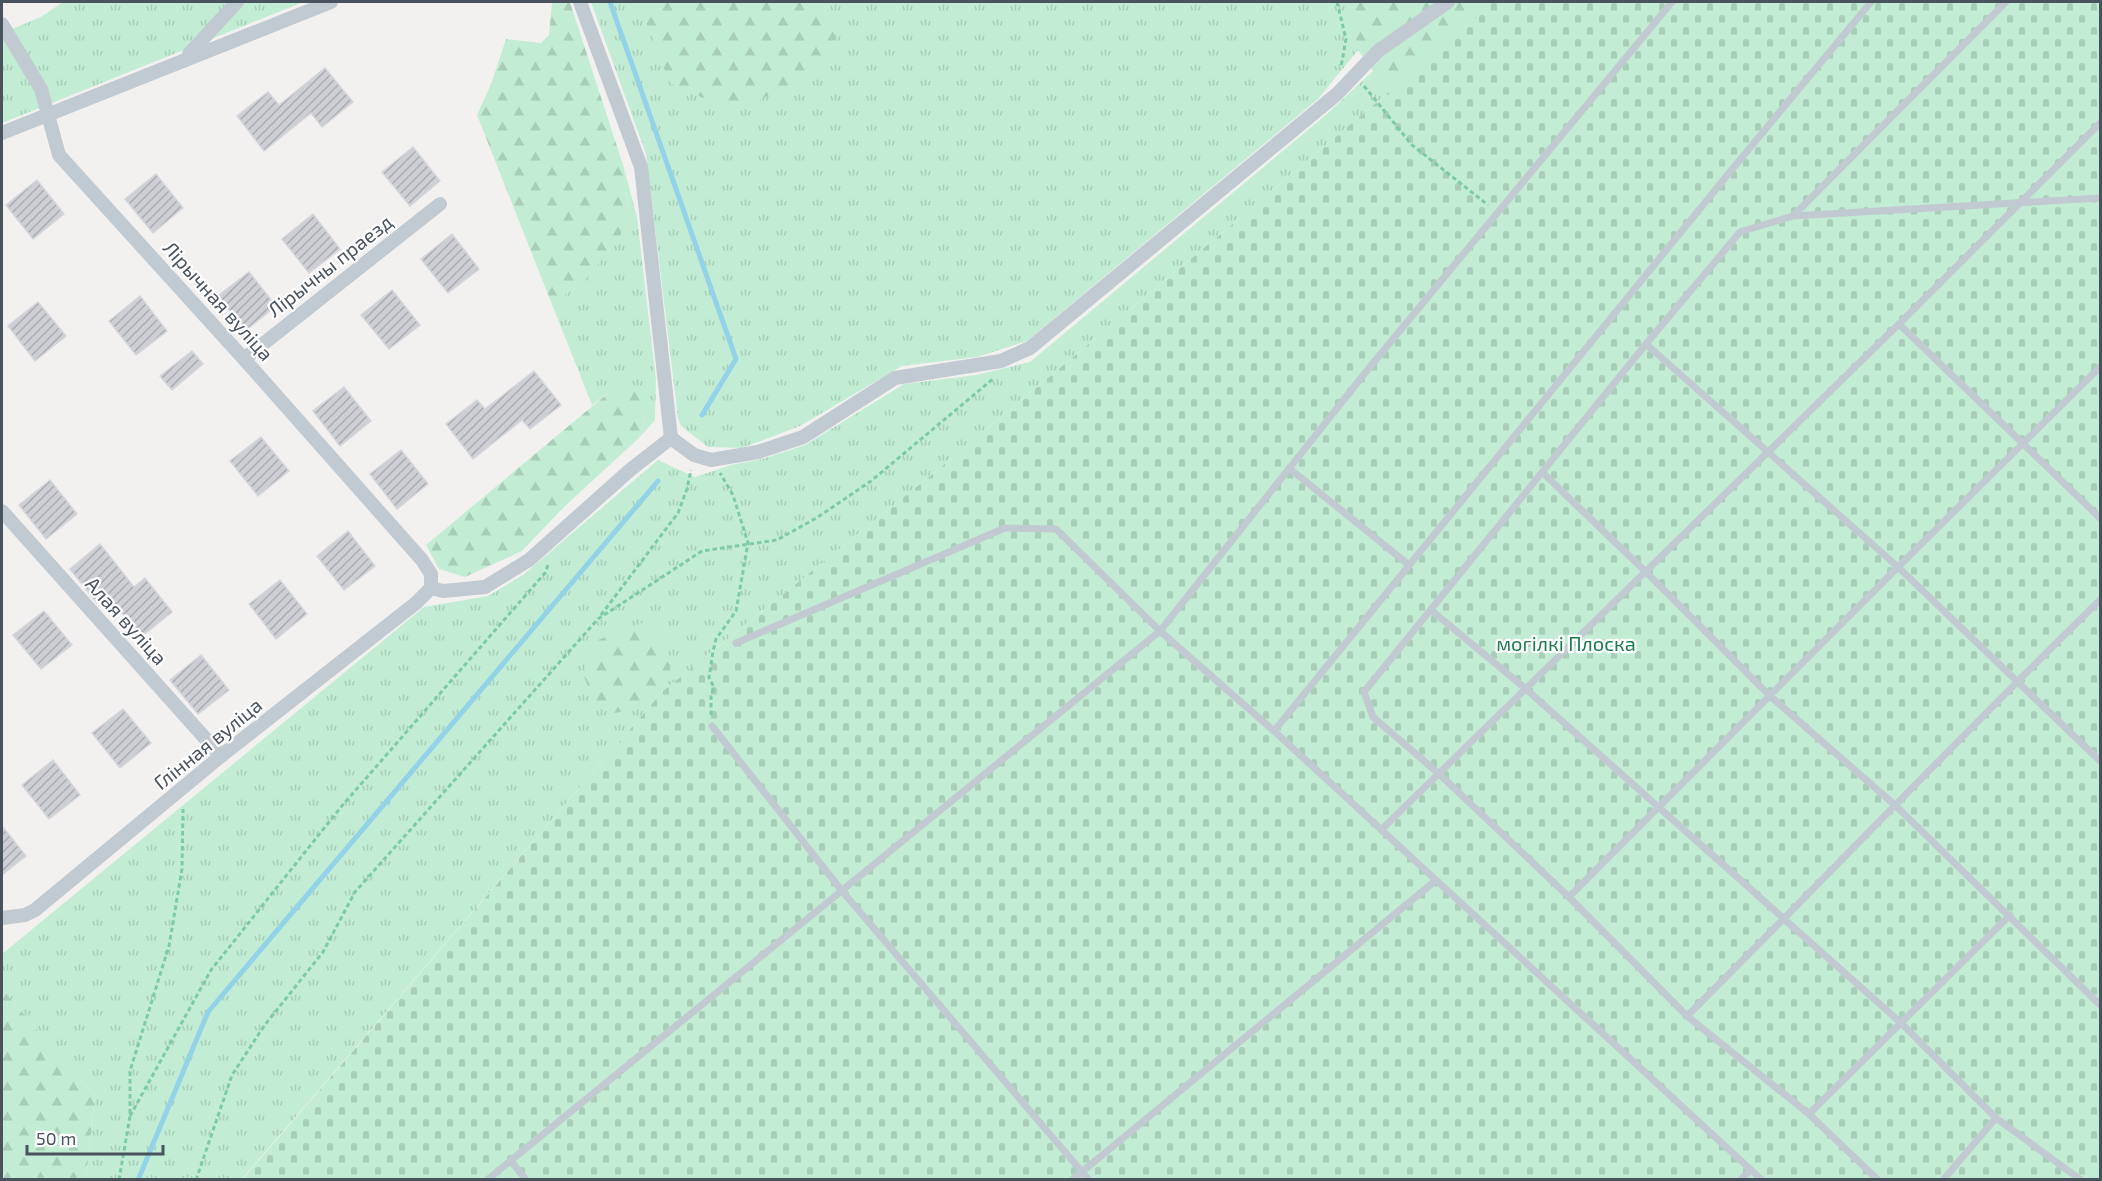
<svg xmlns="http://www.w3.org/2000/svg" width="2102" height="1181" font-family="'Exo 2',sans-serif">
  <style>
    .grass { fill: url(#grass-tufts) }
    .forest { fill: url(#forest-firs) }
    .cemetery { fill: url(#cemetery-stones) }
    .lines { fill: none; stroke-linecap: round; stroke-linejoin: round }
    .stream { stroke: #92d3e8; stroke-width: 5 }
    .building { fill: url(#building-hatch); stroke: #d5d6db; stroke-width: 1.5 }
    .path { stroke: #7ccaa6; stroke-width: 3; stroke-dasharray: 4.5 3; stroke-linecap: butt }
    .lane { stroke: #c2cad1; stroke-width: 7 }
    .street { stroke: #c2cad1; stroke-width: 14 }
    .labels { text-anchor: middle; stroke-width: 4.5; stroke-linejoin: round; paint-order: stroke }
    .street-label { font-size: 20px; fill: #49535d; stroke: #fff }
    .park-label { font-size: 20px; fill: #1d7c4f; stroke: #fff }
  </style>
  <defs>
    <pattern id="grass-tufts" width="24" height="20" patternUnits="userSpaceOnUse" patternTransform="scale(1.5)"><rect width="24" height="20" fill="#c2edd4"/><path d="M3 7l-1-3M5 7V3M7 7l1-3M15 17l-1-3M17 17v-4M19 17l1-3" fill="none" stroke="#a8cdb8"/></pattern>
    <pattern id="forest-firs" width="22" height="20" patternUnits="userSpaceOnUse" patternTransform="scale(1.5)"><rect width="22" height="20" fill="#c2edd4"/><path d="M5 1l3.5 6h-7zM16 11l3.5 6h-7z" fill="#a8cdb8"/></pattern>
    <pattern id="cemetery-stones" width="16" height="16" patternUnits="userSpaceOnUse" patternTransform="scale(1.5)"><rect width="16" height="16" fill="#c2edd4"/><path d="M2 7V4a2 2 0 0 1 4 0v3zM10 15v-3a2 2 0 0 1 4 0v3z" fill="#a8cdb8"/></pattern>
    <pattern id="building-hatch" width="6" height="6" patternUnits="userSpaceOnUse" patternTransform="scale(1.5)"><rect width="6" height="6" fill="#cecfd5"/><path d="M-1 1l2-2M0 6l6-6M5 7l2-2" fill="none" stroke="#a9abb0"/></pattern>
  </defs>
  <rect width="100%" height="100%" fill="#f3f1f0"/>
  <g class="grass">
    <path d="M63,2H303L2,123V33L41,17Z"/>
    <path d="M591,2H1423L1358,50L1318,99L1027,341L977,357L902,366L800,426L742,448L708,447L681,426L678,418L646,154Z"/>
    <path d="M1495,2L1222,233L935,472L663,691L242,1179H86L95,1096L2,989V954L424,607L488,596L523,575L658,460L695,477L731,465L762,459L805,445L904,384L976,375L1030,362L1327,114L1373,71Z"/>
    <path d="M624,168L637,217L656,380L655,420L639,438L647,413L613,389L592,405L551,302L581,285L628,212Z"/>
  </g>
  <g class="forest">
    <path d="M552,2H570L624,168L628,212L619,239L581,285L551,302L477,115L491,84L506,39L541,43L549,35Z"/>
    <path d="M638,2H826L836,38L808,75L748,106L710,101L670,83Z"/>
    <path d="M1346,2H1495L1388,92L1358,50Z"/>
    <path d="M634,387L647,413L639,438L565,506L522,551L465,577L439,569L426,545L613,389Z"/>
    <path d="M641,623L659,631L671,666L663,691L650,706L615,713L596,703L583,675L598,640Z"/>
    <path d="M2,989L95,1096L86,1179H2Z"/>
  </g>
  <path class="cemetery" d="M1495,2H2100V1179L242,1180L663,691L935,472L1222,233Z"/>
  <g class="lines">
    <g class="stream">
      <path d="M610,2L736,359L702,415"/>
      <path d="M138,1180L208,1012L658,481"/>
    </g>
  </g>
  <g class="building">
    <path d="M325,68L353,102L322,127L311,113L264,151L237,116L268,92L279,105Z"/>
    <path d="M413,147L440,181L410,206L382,172Z"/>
    <path d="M156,174L183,208L153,233L125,199Z"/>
    <path d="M37,180L64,214L33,239L6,205Z"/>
    <path d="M313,214L340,249L309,273L282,239Z"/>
    <path d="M452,234L479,269L448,293L421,259Z"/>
    <path d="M249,272L276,306L245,331L218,296Z"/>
    <path d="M392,290L420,325L389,349L361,315Z"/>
    <path d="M140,296L167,331L136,355L109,321Z"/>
    <path d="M38,302L66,336L35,361L8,326Z"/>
    <path d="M192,351L203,364L172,390L160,376Z"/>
    <path d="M534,371L561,405L530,429L522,420L473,459L446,424L477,400L485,409Z"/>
    <path d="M344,387L371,421L340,446L313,411Z"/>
    <path d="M261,437L289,471L258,496L230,461Z"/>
    <path d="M401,450L428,484L397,509L370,474Z"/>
    <path d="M50,480L77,514L46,539L19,505Z"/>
    <path d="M348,531L375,566L344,590L317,556Z"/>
    <path d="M100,544L134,587L145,578L172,612L141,637L108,595L97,603L70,569Z"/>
    <path d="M280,580L307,614L276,639L249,604Z"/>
    <path d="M44,611L72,645L41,669L13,635Z"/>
    <path d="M201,655L229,690L198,714L170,680Z"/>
    <path d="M123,709L151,743L120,768L92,733Z"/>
    <path d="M53,760L80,795L49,819L22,785Z"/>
    <path d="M2,826L26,856L2,875Z"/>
  </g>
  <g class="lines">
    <g class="path">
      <path d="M1337,2L1346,39L1341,67"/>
      <path d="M1364,86L1412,145L1488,205"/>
      <path d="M601,615L678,513L687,489L691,470"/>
      <path d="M711,715V696L714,687L709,678L713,651L716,639L736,611L748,543L733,495L720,473"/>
      <path d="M130,1116L211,970L341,807L545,573L548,565"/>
      <path d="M119,1180L130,1116V1071L169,946L182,869L183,809"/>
      <path d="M196,1180L232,1075L264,1026L323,952L355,892L598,619L702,551L777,540L818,517L871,481L994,378"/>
    </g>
    <g class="lane">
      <path d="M1793,216L2006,2"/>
      <path d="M1899,324L2100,518"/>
      <path d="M1646,344L1898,567L2100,761"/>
      <path d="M1289,468L1409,565"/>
      <path d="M1543,473L1645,571L1770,696L1896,806L2100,1005"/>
      <path d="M1431,610L1526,689L1901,1023L1996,1118L2081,1180"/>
      <path d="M736,643L1005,528L1056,529L1160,631L1369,368L1672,2"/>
      <path d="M712,726L842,891L1089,1180"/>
      <path d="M1274,731L1734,167L1871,2"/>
      <path d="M1381,830L1899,324L2100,123"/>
      <path d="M1569,897L1898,567L2100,367"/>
      <path d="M1687,1016C1826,878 1960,736 2100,600"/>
      <path d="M1809,1114L2010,915"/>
      <path d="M511,1161L526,1180"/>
      <path d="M487,1180L1160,631L1274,731L1762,1180"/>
      <path d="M1072,1180L1435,881"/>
      <path d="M1740,1180L1751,1170"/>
      <path d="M1878,1180L1809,1114L1687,1016L1569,897L1438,773L1373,717L1364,692L1646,344L1740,232L1793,216L2100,198"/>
      <path d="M1943,1180L1996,1118"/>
    </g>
    <g class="street">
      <path d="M580,2L641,167L671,438"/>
      <path d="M2,24L41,89L59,155L244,359L422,560L431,574V588"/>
      <path d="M189,54L237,2"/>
      <path d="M2,133L331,2"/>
      <path d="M244,359L440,204"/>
      <path d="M2,511L221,756"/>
      <path d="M431,588L443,591L485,587L529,560L630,470L671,438L694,455L711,460L758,452L803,437L895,378L1001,361L1030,348L1337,94L1378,51L1448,2"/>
      <path d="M2,918L25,915L35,910L221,756L416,603L431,588"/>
    </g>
  </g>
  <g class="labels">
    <g class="street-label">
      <text transform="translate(330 266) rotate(-38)" y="7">Лірычны праезд</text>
      <text transform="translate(218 301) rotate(48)" y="7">Лірычная вуліца</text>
      <text transform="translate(126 621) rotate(48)" y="7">Алая вуліца</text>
      <text transform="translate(208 744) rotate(-39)" y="7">Глінная вуліца</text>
    </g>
    <g class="park-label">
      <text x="1566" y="651">могілкі Плоска</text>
    </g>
  </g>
  <rect width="2102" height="1181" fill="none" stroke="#49535d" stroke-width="6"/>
  <path d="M27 1145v9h136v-9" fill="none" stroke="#49535d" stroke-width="3"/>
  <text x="36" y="1145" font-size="18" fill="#49535d" stroke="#ffffff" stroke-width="4.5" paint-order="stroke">50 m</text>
</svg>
